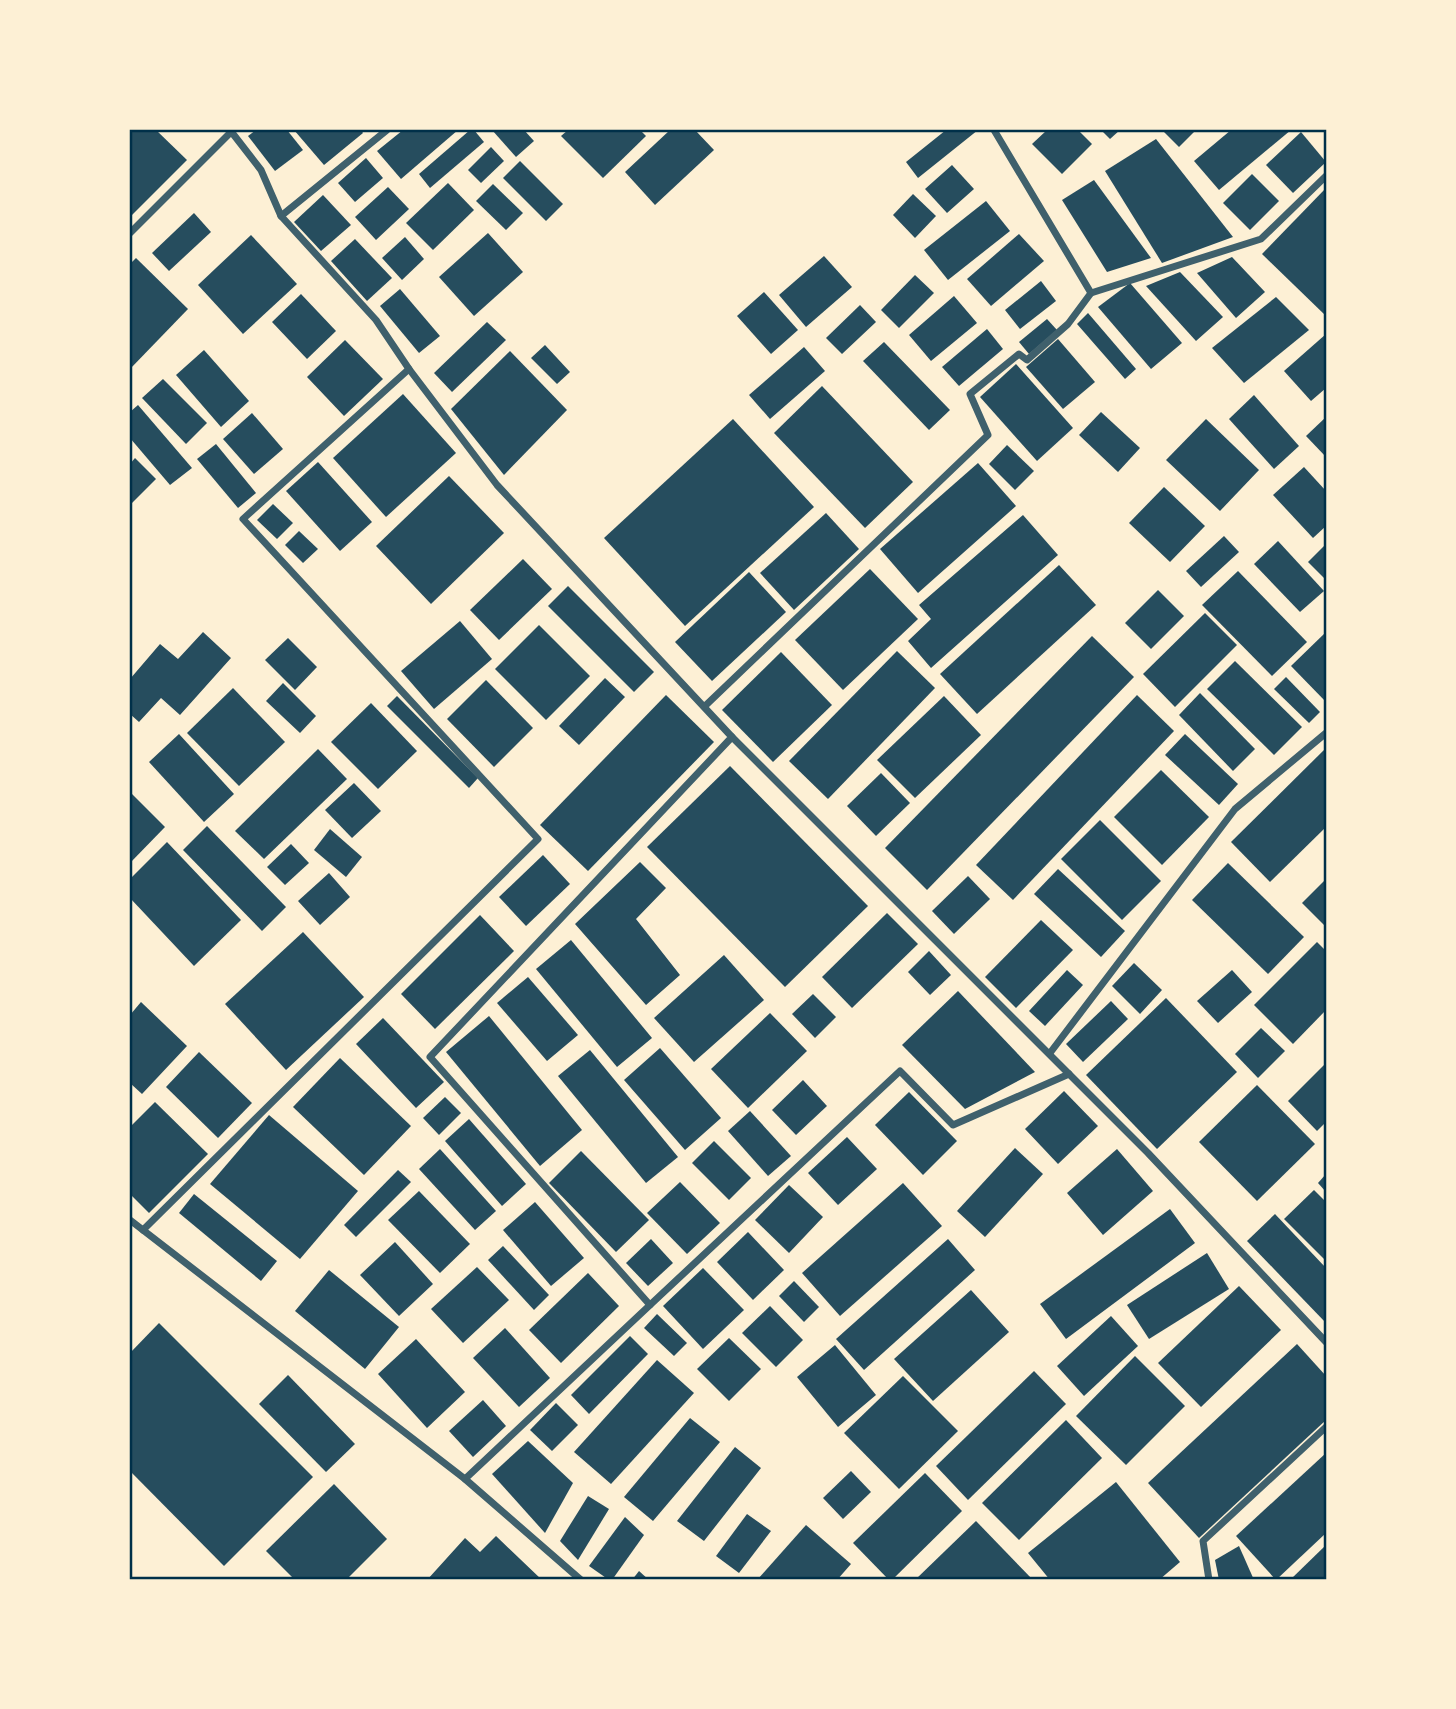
<svg xmlns="http://www.w3.org/2000/svg" width="1456" height="1709" font-family="'Zilla Slab',serif">
  <style>
    .building { fill: #264d5e }
    .lines { fill: none; stroke-linecap: round; stroke-linejoin: round }
    .minor { stroke: #3f606c; stroke-width: 7 }
    .neatline { fill: none; stroke: #003049; stroke-width: 2.5 }
  </style>
  <rect width="100%" height="100%" fill="#fdf0d5"/>
  <g class="building">
    <path d="M130,130H156L187,160L130,217Z"/>
    <path d="M256,130H287L303,150L275,171L248,136Z"/>
    <path d="M294,130H361L363,133L324,165Z"/>
    <path d="M403,130H458L401,179L377,151Z"/>
    <path d="M470,130H474L484,142L430,188L419,174Z"/>
    <path d="M492,130H524L534,141L516,157Z"/>
    <path d="M568,130H640L646,136L603,178L561,136Z"/>
    <path d="M670,130H695L714,150L655,205L625,172Z"/>
    <path d="M946,130H978L918,178L906,162Z"/>
    <path d="M1047,130H1078L1092,144L1062,174L1032,144Z"/>
    <path d="M1101,130H1120L1110,139Z"/>
    <path d="M1162,130H1196L1179,147Z"/>
    <path d="M1231,130H1291L1219,190L1194,161Z"/>
    <path d="M1301,132L1326,162L1293,193L1266,165Z"/>
    <path d="M1156,139L1233,237L1162,263L1105,171Z"/>
    <path d="M491,147L504,161L481,183L468,170Z"/>
    <path d="M366,158L383,178L355,202L338,183Z"/>
    <path d="M520,161L563,204L546,221L503,178Z"/>
    <path d="M952,165L974,189L947,213L925,189Z"/>
    <path d="M1252,174L1279,201L1250,230L1223,203Z"/>
    <path d="M1094,180L1151,258L1107,272L1062,200Z"/>
    <path d="M448,183L474,210L433,250L406,223Z"/>
    <path d="M493,184L523,213L506,230L476,201Z"/>
    <path d="M388,187L409,209L376,240L355,217Z"/>
    <path d="M1326,188V316L1262,254Z"/>
    <path d="M913,194L936,216L915,238L893,215Z"/>
    <path d="M323,195L351,225L321,251L294,222Z"/>
    <path d="M986,201L1010,231L948,280L924,250Z"/>
    <path d="M194,213L211,232L169,271L152,253Z"/>
    <path d="M488,233L523,272L474,316L439,277Z"/>
    <path d="M1019,234L1044,261L991,306L967,279Z"/>
    <path d="M251,235L297,284L243,334L198,285Z"/>
    <path d="M405,237L424,259L402,280L382,258Z"/>
    <path d="M355,239L392,278L367,301L331,261Z"/>
    <path d="M824,256L852,287L806,327L779,295Z"/>
    <path d="M1232,257L1265,292L1236,318L1197,273Z"/>
    <path d="M136,258L188,309L130,369V264Z"/>
    <path d="M1180,272L1223,317L1196,341L1146,286Z"/>
    <path d="M915,275L934,293L899,328L881,310Z"/>
    <path d="M1041,281L1056,301L1020,329L1005,310Z"/>
    <path d="M1130,283L1182,343L1151,369L1098,307Z"/>
    <path d="M400,289L440,336L419,353L380,306Z"/>
    <path d="M764,292L798,330L771,354L737,316Z"/>
    <path d="M301,294L336,331L307,359L272,322Z"/>
    <path d="M954,296L977,323L931,361L909,335Z"/>
    <path d="M1276,297L1309,330L1244,383L1212,348Z"/>
    <path d="M860,305L876,322L842,354L826,338Z"/>
    <path d="M1088,313L1136,369L1125,379L1077,324Z"/>
    <path d="M1047,319L1057,330L1029,354L1019,342Z"/>
    <path d="M487,322L506,340L452,392L434,373Z"/>
    <path d="M987,329L1003,349L959,386L942,367Z"/>
    <path d="M1326,334V388L1311,401L1284,371Z"/>
    <path d="M1058,339L1095,382L1063,409L1026,367Z"/>
    <path d="M345,340L383,379L344,416L307,377Z"/>
    <path d="M884,342L950,410L929,430L863,361Z"/>
    <path d="M545,345L570,372L557,384L531,358Z"/>
    <path d="M804,347L825,371L770,419L749,395Z"/>
    <path d="M204,350L249,401L221,427L176,375Z"/>
    <path d="M510,351L567,410L504,475L451,409Z"/>
    <path d="M1016,364L1073,428L1037,461L980,397Z"/>
    <path d="M163,379L207,423L186,444L142,398Z"/>
    <path d="M822,386L913,482L865,528L774,433Z"/>
    <path d="M403,394L456,453L386,517L333,458Z"/>
    <path d="M1254,395L1299,446L1274,469L1229,419Z"/>
    <path d="M138,405L192,468L170,485L130,438V412Z"/>
    <path d="M1101,412L1140,448L1118,472L1079,435Z"/>
    <path d="M252,413L283,449L254,474L223,439Z"/>
    <path d="M1326,417V457L1306,436Z"/>
    <path d="M733,419L814,507L685,626L604,538Z"/>
    <path d="M1206,419L1259,470L1220,511L1166,460Z"/>
    <path d="M216,444L256,493L238,508L197,459Z"/>
    <path d="M1007,445L1034,471L1015,490L989,464Z"/>
    <path d="M135,458L156,479L130,505V464Z"/>
    <path d="M318,462L372,522L340,551L286,491Z"/>
    <path d="M978,463L1016,506L918,593L880,549Z"/>
    <path d="M1304,467L1326,491V526L1313,538L1273,495Z"/>
    <path d="M449,476L504,533L431,604L376,546Z"/>
    <path d="M1164,487L1205,526L1170,562L1129,523Z"/>
    <path d="M273,504L293,523L277,539L257,520Z"/>
    <path d="M826,513L859,549L794,610L760,573Z"/>
    <path d="M1023,515L1058,555L931,668L908,641L931,619L919,605Z"/>
    <path d="M299,531L318,549L303,563L285,545Z"/>
    <path d="M1224,536L1239,552L1201,587L1186,571Z"/>
    <path d="M1278,541L1324,591L1300,612L1254,564Z"/>
    <path d="M1326,544V578L1325,579L1308,562Z"/>
    <path d="M523,559L552,589L499,640L470,610Z"/>
    <path d="M1059,565L1096,605L977,714L940,674Z"/>
    <path d="M870,569L918,619L843,690L795,640Z"/>
    <path d="M1238,571L1307,642L1272,676L1202,605Z"/>
    <path d="M749,572L786,612L712,681L675,642Z"/>
    <path d="M568,586L654,672L634,692L548,606Z"/>
    <path d="M1158,590L1184,616L1151,649L1125,623Z"/>
    <path d="M1205,613L1237,645L1175,707L1143,674Z"/>
    <path d="M460,621L492,659L434,709L401,671Z"/>
    <path d="M539,625L590,676L546,720L495,669Z"/>
    <path d="M203,632L231,658L180,715L161,698L139,722L130,714V679L160,644L178,659Z"/>
    <path d="M1326,632V702L1291,666Z"/>
    <path d="M1092,636L1134,677L927,890L885,848Z"/>
    <path d="M288,638L317,667L295,690L265,660Z"/>
    <path d="M897,651L935,688L828,799L789,761Z"/>
    <path d="M781,652L832,705L773,762L722,710Z"/>
    <path d="M1235,661L1302,727L1274,755L1207,689Z"/>
    <path d="M1286,677L1320,712L1309,723L1274,689Z"/>
    <path d="M605,678L625,697L579,745L559,726Z"/>
    <path d="M486,680L533,728L494,767L447,719Z"/>
    <path d="M283,683L316,716L300,733L266,701Z"/>
    <path d="M233,688L285,742L239,786L187,733Z"/>
    <path d="M1200,693L1255,749L1233,771L1179,715Z"/>
    <path d="M666,695L714,742L588,871L540,825Z"/>
    <path d="M1137,695L1174,731L1013,900L976,865Z"/>
    <path d="M397,696L478,778L469,788L387,706Z"/>
    <path d="M944,696L981,735L915,798L877,760Z"/>
    <path d="M371,703L417,751L378,789L331,742Z"/>
    <path d="M179,734L234,794L204,822L149,762Z"/>
    <path d="M1185,734L1238,784L1219,805L1165,755Z"/>
    <path d="M1326,748V827L1270,882L1231,842Z"/>
    <path d="M318,749L347,779L264,859L235,831Z"/>
    <path d="M730,766L868,906L785,987L647,847Z"/>
    <path d="M1161,770L1209,817L1162,865L1114,817Z"/>
    <path d="M881,773L910,803L876,836L847,806Z"/>
    <path d="M354,783L381,811L352,838L325,810Z"/>
    <path d="M130,792L165,827L130,863Z"/>
    <path d="M1100,820L1161,881L1122,920L1061,859Z"/>
    <path d="M207,826L286,907L262,931L183,850Z"/>
    <path d="M330,829L362,857L346,877L314,850Z"/>
    <path d="M167,842L241,920L194,966L130,898V879Z"/>
    <path d="M291,844L309,863L285,885L267,867Z"/>
    <path d="M543,855L570,884L526,926L499,897Z"/>
    <path d="M640,862L666,888L636,919L680,975L646,1005L575,924Z"/>
    <path d="M1228,863L1304,937L1268,974L1192,900Z"/>
    <path d="M1058,869L1125,931L1101,957L1034,894Z"/>
    <path d="M329,873L350,897L320,925L298,901Z"/>
    <path d="M968,876L990,899L954,934L932,911Z"/>
    <path d="M1326,879V927L1302,903Z"/>
    <path d="M887,913L918,944L852,1008L822,977Z"/>
    <path d="M480,915L514,951L435,1029L401,994Z"/>
    <path d="M1041,920L1073,950L1016,1008L985,977Z"/>
    <path d="M303,932L364,997L286,1070L225,1004Z"/>
    <path d="M571,940L652,1038L617,1067L536,969Z"/>
    <path d="M1317,942L1326,951V1010L1293,1044L1254,1005Z"/>
    <path d="M929,951L951,975L930,995L908,972Z"/>
    <path d="M724,955L764,1000L694,1062L654,1018Z"/>
    <path d="M1134,963L1162,990L1140,1014L1112,986Z"/>
    <path d="M1067,970L1083,985L1045,1026L1029,1011Z"/>
    <path d="M1232,970L1252,992L1218,1023L1197,1001Z"/>
    <path d="M528,977L578,1035L547,1061L497,1003Z"/>
    <path d="M958,991L1035,1072L965,1109L902,1045Z"/>
    <path d="M813,994L836,1017L815,1038L792,1014Z"/>
    <path d="M1166,998L1237,1072L1157,1149L1086,1075Z"/>
    <path d="M1111,1001L1128,1019L1083,1062L1066,1044Z"/>
    <path d="M141,1002L187,1046L142,1094L130,1083V1015Z"/>
    <path d="M770,1013L807,1051L748,1108L711,1069Z"/>
    <path d="M489,1016L582,1130L540,1166L446,1052Z"/>
    <path d="M383,1018L444,1082L416,1108L356,1044Z"/>
    <path d="M1261,1028L1285,1051L1258,1078L1235,1054Z"/>
    <path d="M660,1048L721,1118L685,1150L624,1080Z"/>
    <path d="M590,1050L678,1157L646,1183L558,1076Z"/>
    <path d="M199,1052L252,1103L218,1138L166,1087Z"/>
    <path d="M340,1058L411,1126L364,1175L293,1107Z"/>
    <path d="M1326,1063V1122L1317,1131L1288,1101Z"/>
    <path d="M803,1080L827,1106L796,1135L772,1110Z"/>
    <path d="M1257,1085L1315,1144L1257,1201L1199,1142Z"/>
    <path d="M1064,1091L1098,1126L1058,1164L1025,1129Z"/>
    <path d="M909,1092L957,1141L923,1175L875,1125Z"/>
    <path d="M445,1097L461,1113L439,1135L423,1118Z"/>
    <path d="M155,1102L208,1154L149,1213L130,1194V1127Z"/>
    <path d="M750,1111L791,1156L768,1176L728,1131Z"/>
    <path d="M269,1115L358,1191L300,1259L210,1184Z"/>
    <path d="M469,1119L526,1184L502,1206L445,1141Z"/>
    <path d="M847,1137L877,1169L838,1205L808,1173Z"/>
    <path d="M714,1141L751,1178L729,1200L692,1163Z"/>
    <path d="M1015,1148L1043,1174L985,1237L957,1211Z"/>
    <path d="M440,1149L496,1211L475,1230L419,1169Z"/>
    <path d="M1117,1149L1153,1191L1103,1235L1067,1193Z"/>
    <path d="M581,1151L649,1220L616,1252L549,1183Z"/>
    <path d="M398,1170L411,1182L356,1237L344,1225Z"/>
    <path d="M1326,1174V1192L1318,1183Z"/>
    <path d="M680,1182L720,1223L687,1254L647,1213Z"/>
    <path d="M903,1183L942,1226L840,1316L802,1273Z"/>
    <path d="M789,1185L823,1217L789,1253L755,1220Z"/>
    <path d="M1314,1190L1326,1202V1261L1284,1219Z"/>
    <path d="M419,1191L470,1244L440,1273L388,1220Z"/>
    <path d="M194,1194L277,1261L261,1281L179,1213Z"/>
    <path d="M535,1202L584,1258L551,1286L503,1230Z"/>
    <path d="M1170,1209L1195,1243L1066,1339L1040,1304Z"/>
    <path d="M1275,1214L1326,1268V1323L1247,1241Z"/>
    <path d="M748,1232L784,1270L753,1300L717,1262Z"/>
    <path d="M651,1239L673,1263L648,1286L626,1263Z"/>
    <path d="M948,1239L975,1270L864,1370L836,1339Z"/>
    <path d="M395,1242L433,1284L399,1316L360,1275Z"/>
    <path d="M503,1246L549,1295L534,1310L488,1260Z"/>
    <path d="M1207,1253L1229,1289L1149,1339L1127,1305Z"/>
    <path d="M477,1267L509,1300L463,1343L431,1309Z"/>
    <path d="M703,1268L744,1310L703,1349L663,1306Z"/>
    <path d="M329,1270L399,1327L365,1369L295,1311Z"/>
    <path d="M588,1273L619,1306L561,1363L529,1330Z"/>
    <path d="M794,1281L819,1307L804,1322L779,1296Z"/>
    <path d="M1239,1286L1281,1330L1201,1407L1158,1363Z"/>
    <path d="M971,1290L1009,1332L933,1401L894,1359Z"/>
    <path d="M770,1306L803,1340L776,1367L742,1333Z"/>
    <path d="M657,1314L687,1343L674,1356L644,1328Z"/>
    <path d="M1111,1316L1138,1346L1084,1396L1057,1366Z"/>
    <path d="M159,1323L313,1477L224,1566L130,1471V1353Z"/>
    <path d="M505,1328L550,1378L519,1407L473,1358Z"/>
    <path d="M630,1336L648,1354L589,1414L571,1395Z"/>
    <path d="M729,1338L761,1369L729,1401L697,1369Z"/>
    <path d="M416,1339L465,1392L427,1428L378,1374Z"/>
    <path d="M1297,1344L1326,1376V1420L1199,1538L1148,1483Z"/>
    <path d="M835,1345L876,1395L838,1427L797,1377Z"/>
    <path d="M1135,1356L1185,1406L1126,1465L1076,1416Z"/>
    <path d="M657,1360L694,1393L611,1484L574,1452Z"/>
    <path d="M1034,1371L1066,1404L968,1500L936,1466Z"/>
    <path d="M288,1375L355,1444L326,1472L259,1404Z"/>
    <path d="M903,1376L958,1431L899,1489L844,1433Z"/>
    <path d="M483,1400L506,1426L473,1457L449,1431Z"/>
    <path d="M556,1403L578,1425L552,1451L530,1430Z"/>
    <path d="M690,1418L720,1442L653,1521L624,1497Z"/>
    <path d="M1066,1420L1102,1458L1019,1540L982,1503Z"/>
    <path d="M528,1441L573,1483L545,1533L492,1474Z"/>
    <path d="M735,1447L761,1468L704,1541L677,1521Z"/>
    <path d="M1326,1453V1533L1276,1580L1236,1536Z"/>
    <path d="M851,1471L871,1492L843,1519L823,1498Z"/>
    <path d="M925,1473L962,1511L892,1580H889L853,1543Z"/>
    <path d="M1116,1482L1180,1562L1159,1580H1050L1028,1553Z"/>
    <path d="M334,1484L387,1539L346,1580H295L266,1551Z"/>
    <path d="M588,1496L609,1509L578,1560L560,1541Z"/>
    <path d="M747,1514L771,1531L739,1573L716,1556Z"/>
    <path d="M625,1517L644,1535L612,1580H609L589,1566Z"/>
    <path d="M976,1521L1033,1580H915Z"/>
    <path d="M806,1525L851,1564L837,1580H757Z"/>
    <path d="M496,1536L542,1580H427L465,1538L480,1552Z"/>
    <path d="M1326,1545V1580H1290Z"/>
    <path d="M1239,1546L1254,1580H1219L1215,1560Z"/>
    <path d="M639,1571L649,1580H632Z"/>
  </g>
  <g class="lines">
    <g class="minor">
      <path d="M230,130L261,170L281,216L376,320L409,369L497,485L732,737L430,1057L650,1305L900,1071L953,1125L1069,1074"/>
      <path d="M994,130L1091,293"/>
      <path d="M281,216L387,130"/>
      <path d="M130,233L233,130"/>
      <path d="M705,706L988,435L970,394L1019,354L1027,360L1068,324L1091,293L1261,239L1326,176"/>
      <path d="M732,737L1148,1153L1326,1342"/>
      <path d="M1050,1053L1235,809L1326,733"/>
      <path d="M130,1220L465,1479"/>
      <path d="M143,1230L538,839L243,519L409,369"/>
      <path d="M581,1580L465,1479L650,1305"/>
      <path d="M1209,1580L1203,1541L1326,1427"/>
    </g>
  </g>
  <rect width="1456" height="1709" fill="none" stroke="#fdf0d5" stroke-width="262"/>
  <rect x="131" y="131" width="1194" height="1447" class="neatline"/>
</svg>
